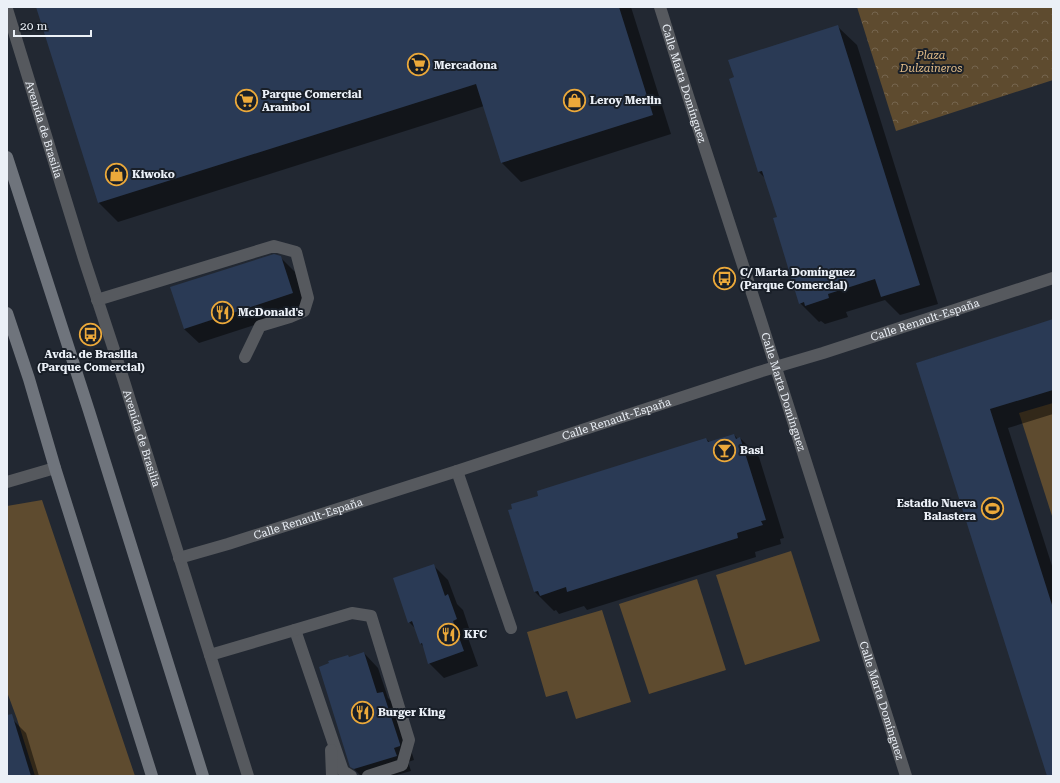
<svg xmlns="http://www.w3.org/2000/svg" width="1060" height="783" font-family="'Roboto Serif',serif">
  <style>
    .grass { fill: #5e4b2f }
    .park { fill: url(#park-crowns) }
    .shadow { fill: #0007 }
    .building { fill: #2a3a55 }
    .lines { fill: none; stroke-linecap: round; stroke-linejoin: round }
    .service { stroke: #56595e; stroke-width: 12 }
    .pedestrian { stroke: #56595e; stroke-width: 12 }
    .minor { stroke: #56595e; stroke-width: 12 }
    .secondary { stroke: #6f747c; stroke-width: 12 }
    .labels { text-anchor: middle; stroke-width: 4; stroke-linejoin: round; paint-order: stroke }
    .park-label { font-size: 11px; font-style: italic; fill: #e4be89; stroke: #191f28 }
    .poi-label { font-size: 11px; font-weight: bold; fill: #ebf0f7; stroke: #191f28; text-anchor: start }
    .street-label { font-size: 11px; fill: #ebf0f7; stroke: #191f28 }
  </style>
  <defs>
    <pattern id="park-crowns" width="20" height="18" patternUnits="userSpaceOnUse"><rect width="20" height="18" fill="#5e4b2f"/><path d="M2 6a3 3 0 1 1 6 0M12 15a3 3 0 1 1 6 0" fill="none" stroke="#75654e"/></pattern>
  </defs>
  <rect width="100%" height="100%" fill="#222832"/>
  <g class="grass">
    <path d="M1053,403V519L1019,413Z"/>
    <path d="M42,500L135,776H35L17,719L7,692V506Z"/>
    <path d="M791,551L820,641L745,665L716,575Z"/>
    <path d="M697,579L726,670L649,694L619,604Z"/>
    <path d="M602,610L631,702L576,719L567,691L546,697L527,632Z"/>
  </g>
  <path class="park" d="M857,7H1053V80L896,131Z"/>
  <g class="shadow">
    <path d="M37,7H631L671,134L521,182L502,163L484,106L118,222L99,203Z"/>
    <path d="M838,27L857,45L938,304L900,315L885,300L846,312L848,317L825,324L821,321L819,322L800,303L778,218L766,179L759,172Z"/>
    <path d="M280,257L295,272L307,308L199,343L184,329Z"/>
    <path d="M1053,320V414L1008,428L1053,569V776H1048L917,363Z"/>
    <path d="M734,435L738,439L740,438L759,457L784,538L780,539L781,544L755,552L756,557L587,610L584,606L559,614L556,610L554,611L535,592L509,511L706,439L710,442Z"/>
    <path d="M434,566L448,580L457,604L463,610L471,634L467,635L478,666L444,678L429,663L424,647L420,643L416,629L409,622Z"/>
    <path d="M364,653L378,668L388,698L398,708L414,760L408,762L411,771L393,776H361L351,766L349,658Z"/>
    <path d="M14,721L26,733L39,776H7V723Z"/>
  </g>
  <g class="building">
    <path d="M36,7H619L653,115L501,163L476,84L98,203Z"/>
    <path d="M838,25L920,285L881,297L875,279L828,294L829,298L805,306L804,302L799,304L773,218L777,217L762,171L758,172L729,79L734,77L728,60Z"/>
    <path d="M274,254L281,256L293,293L184,329L170,287Z"/>
    <path d="M1053,319V390L990,409L1053,608V776H1047L916,363Z"/>
    <path d="M734,434L736,439L740,437L766,520L761,521L763,525L737,533L738,538L567,592L566,587L540,596L538,591L534,592L508,510L512,509L511,504L538,496L537,491L693,442L706,438L708,442Z"/>
    <path d="M434,564L445,596L448,594L457,619L453,621L464,651L428,664L422,643L420,644L412,621L408,623L393,578Z"/>
    <path d="M364,652L377,693L383,692L400,744V746L394,748L397,756L354,769L350,767L319,667L329,663L328,661L348,655L349,657Z"/>
    <path d="M12,714L31,776H7V715Z"/>
  </g>
  <g class="lines">
    <g class="service">
      <path id="s1" d="M7,9L84,259L116,356L248,776"/>
      <path d="M97,300L274,246L296,252L308,298L304,311L290,317L260,326L245,357"/>
      <path d="M295,630L343,771L351,776"/>
      <path d="M210,655L352,613L371,616L409,740L402,765L368,776"/>
      <path d="M331,750L332,776"/>
    </g>
    <path class="pedestrian" d="M457,471L511,628"/>
    <g class="minor">
      <path id="s2" d="M660,7L688,96L762,324L906,776"/>
      <path d="M7,482L55,468"/>
      <path id="s3" d="M179,558L228,544L457,471L759,372L823,353L1053,278"/>
    </g>
    <g class="secondary">
      <path d="M7,157L89,411L203,776"/>
      <path d="M7,313L29,379L55,468L152,776"/>
    </g>
  </g>
  <defs>
    <symbol id="supermarket-ring" viewBox="-11 -11 22 22"><circle r="9.5" fill="#191f28" stroke="#eca93a" stroke-width="1.5"/><path d="M-6-5.5h2.5l.6 2H6L4.5 2H-2.5L-4.4-4H-6ZM-1.5 3.2a1.3 1.3 0 1 0 .1 0ZM3 3.2a1.3 1.3 0 1 0 .1 0Z" fill="#eca93a"/></symbol>
    <symbol id="shop-ring" viewBox="-11 -11 22 22"><circle r="9.5" fill="#191f28" stroke="#eca93a" stroke-width="1.5"/><path d="M-5-2.5h2.3a2.7 3.5 0 0 1 5.4 0H5L5.5 6h-11ZM-1.5-2.5h3a1.5 2.3 0 0 0-3 0Z" fill="#eca93a"/></symbol>
    <symbol id="bus-ring" viewBox="-11 -11 22 22"><circle r="9.5" fill="#191f28" stroke="#eca93a" stroke-width="1.5"/><path d="M-5-6H5V4H4V6H2V4H-2V6H-4V4H-5ZM-3.5-4V0h7V-4ZM-3.5 1.2v1.5H-2V1.2ZM2 1.2v1.5H3.5V1.2Z" fill="#eca93a"/></symbol>
    <symbol id="restaurant-ring" viewBox="-11 -11 22 22"><circle r="9.5" fill="#191f28" stroke="#eca93a" stroke-width="1.5"/><path d="M-5-6h1v4h1v-4h1v4h1v-4h1v5L-1.5 .5V6h-2V.5L-5-1ZM5-6V6H3V1.5H1.5Q1.5-4 5-6Z" fill="#eca93a"/></symbol>
    <symbol id="bar-ring" viewBox="-11 -11 22 22"><circle r="9.5" fill="#191f28" stroke="#eca93a" stroke-width="1.5"/><path d="M-6-5H6L.8 .8V4.5H3.5V6h-7V4.5H-.8V.8Z" fill="#eca93a"/></symbol>
    <symbol id="stadium-ring" viewBox="-11 -11 22 22"><circle r="9.5" fill="#191f28" stroke="#eca93a" stroke-width="1.5"/><path d="M0-5a6.5 5 0 1 0 0 10a6.5 5 0 1 0 0-10ZM-3.5-1.8h7v3.6h-7Z" fill="#eca93a"/></symbol>
  </defs>
  <g fill-rule="evenodd">
    <use href="#supermarket-ring" x="406" y="52" width="25" height="25"/>
    <use href="#supermarket-ring" x="234" y="88" width="25" height="25"/>
    <use href="#shop-ring" x="562" y="88" width="25" height="25"/>
    <use href="#shop-ring" x="104" y="162" width="25" height="25"/>
    <use href="#bus-ring" x="712" y="266" width="25" height="25"/>
    <use href="#restaurant-ring" x="210" y="300" width="25" height="25"/>
    <use href="#bus-ring" x="78" y="322" width="25" height="25"/>
    <use href="#bar-ring" x="712" y="438" width="25" height="25"/>
    <use href="#stadium-ring" x="980" y="496" width="25" height="25"/>
    <use href="#restaurant-ring" x="436" y="622" width="25" height="25"/>
    <use href="#restaurant-ring" x="350" y="700" width="25" height="25"/>
  </g>
  <g class="labels">
    <g class="park-label">
      <text x="931" y="59">Plaza<tspan x="931" dy="13">Dulzaineros</tspan></text>
    </g>
    <g class="poi-label">
      <text x="434" y="69">Mercadona</text>
      <text x="262" y="98">Parque Comercial<tspan x="262" dy="13">Arambol</tspan></text>
      <text x="590" y="104">Leroy Merlin</text>
      <text x="132" y="178">Kiwoko</text>
      <text x="740" y="276">C/ Marta Domínguez<tspan x="740" dy="13">(Parque Comercial)</tspan></text>
      <text x="238" y="316">McDonald's</text>
      <text x="91" y="358" text-anchor="middle">Avda. de Brasilia<tspan x="91" dy="13">(Parque Comercial)</tspan></text>
      <text x="740" y="454">Basi</text>
      <text x="976" y="507" text-anchor="end">Estadio Nueva<tspan x="976" dy="13">Balastera</tspan></text>
      <text x="464" y="638">KFC</text>
      <text x="378" y="716">Burger King</text>
    </g>
    <g class="street-label">
      <text dy="4" stroke="none"><textPath href="#s2" startOffset="80">Calle Marta Domínguez</textPath></text>
      <text dy="4" stroke="none"><textPath href="#s1" startOffset="126">Avenida de Brasilia</textPath></text>
      <text dy="4" stroke="none"><textPath href="#s3" startOffset="783">Calle Renault-España</textPath></text>
      <text dy="4" stroke="none"><textPath href="#s2" startOffset="404">Calle Marta Domínguez</textPath></text>
      <text dy="4" stroke="none"><textPath href="#s3" startOffset="459">Calle Renault-España</textPath></text>
      <text dy="4" stroke="none"><textPath href="#s1" startOffset="450">Avenida de Brasilia</textPath></text>
      <text dy="4" stroke="none"><textPath href="#s3" startOffset="135">Calle Renault-España</textPath></text>
      <text dy="4" stroke="none"><textPath href="#s2" startOffset="728">Calle Marta Domínguez</textPath></text>
    </g>
  </g>
  <rect width="1060" height="783" fill="none" stroke="#ebf0f7" stroke-width="16"/>
  <path d="M14 30v6h77v-6" fill="none" stroke="#ebf0f7" stroke-width="2"/>
  <text x="20" y="30" font-size="12" fill="#ebf0f7" stroke="#191f28" stroke-width="3" paint-order="stroke">20 m</text>
</svg>
